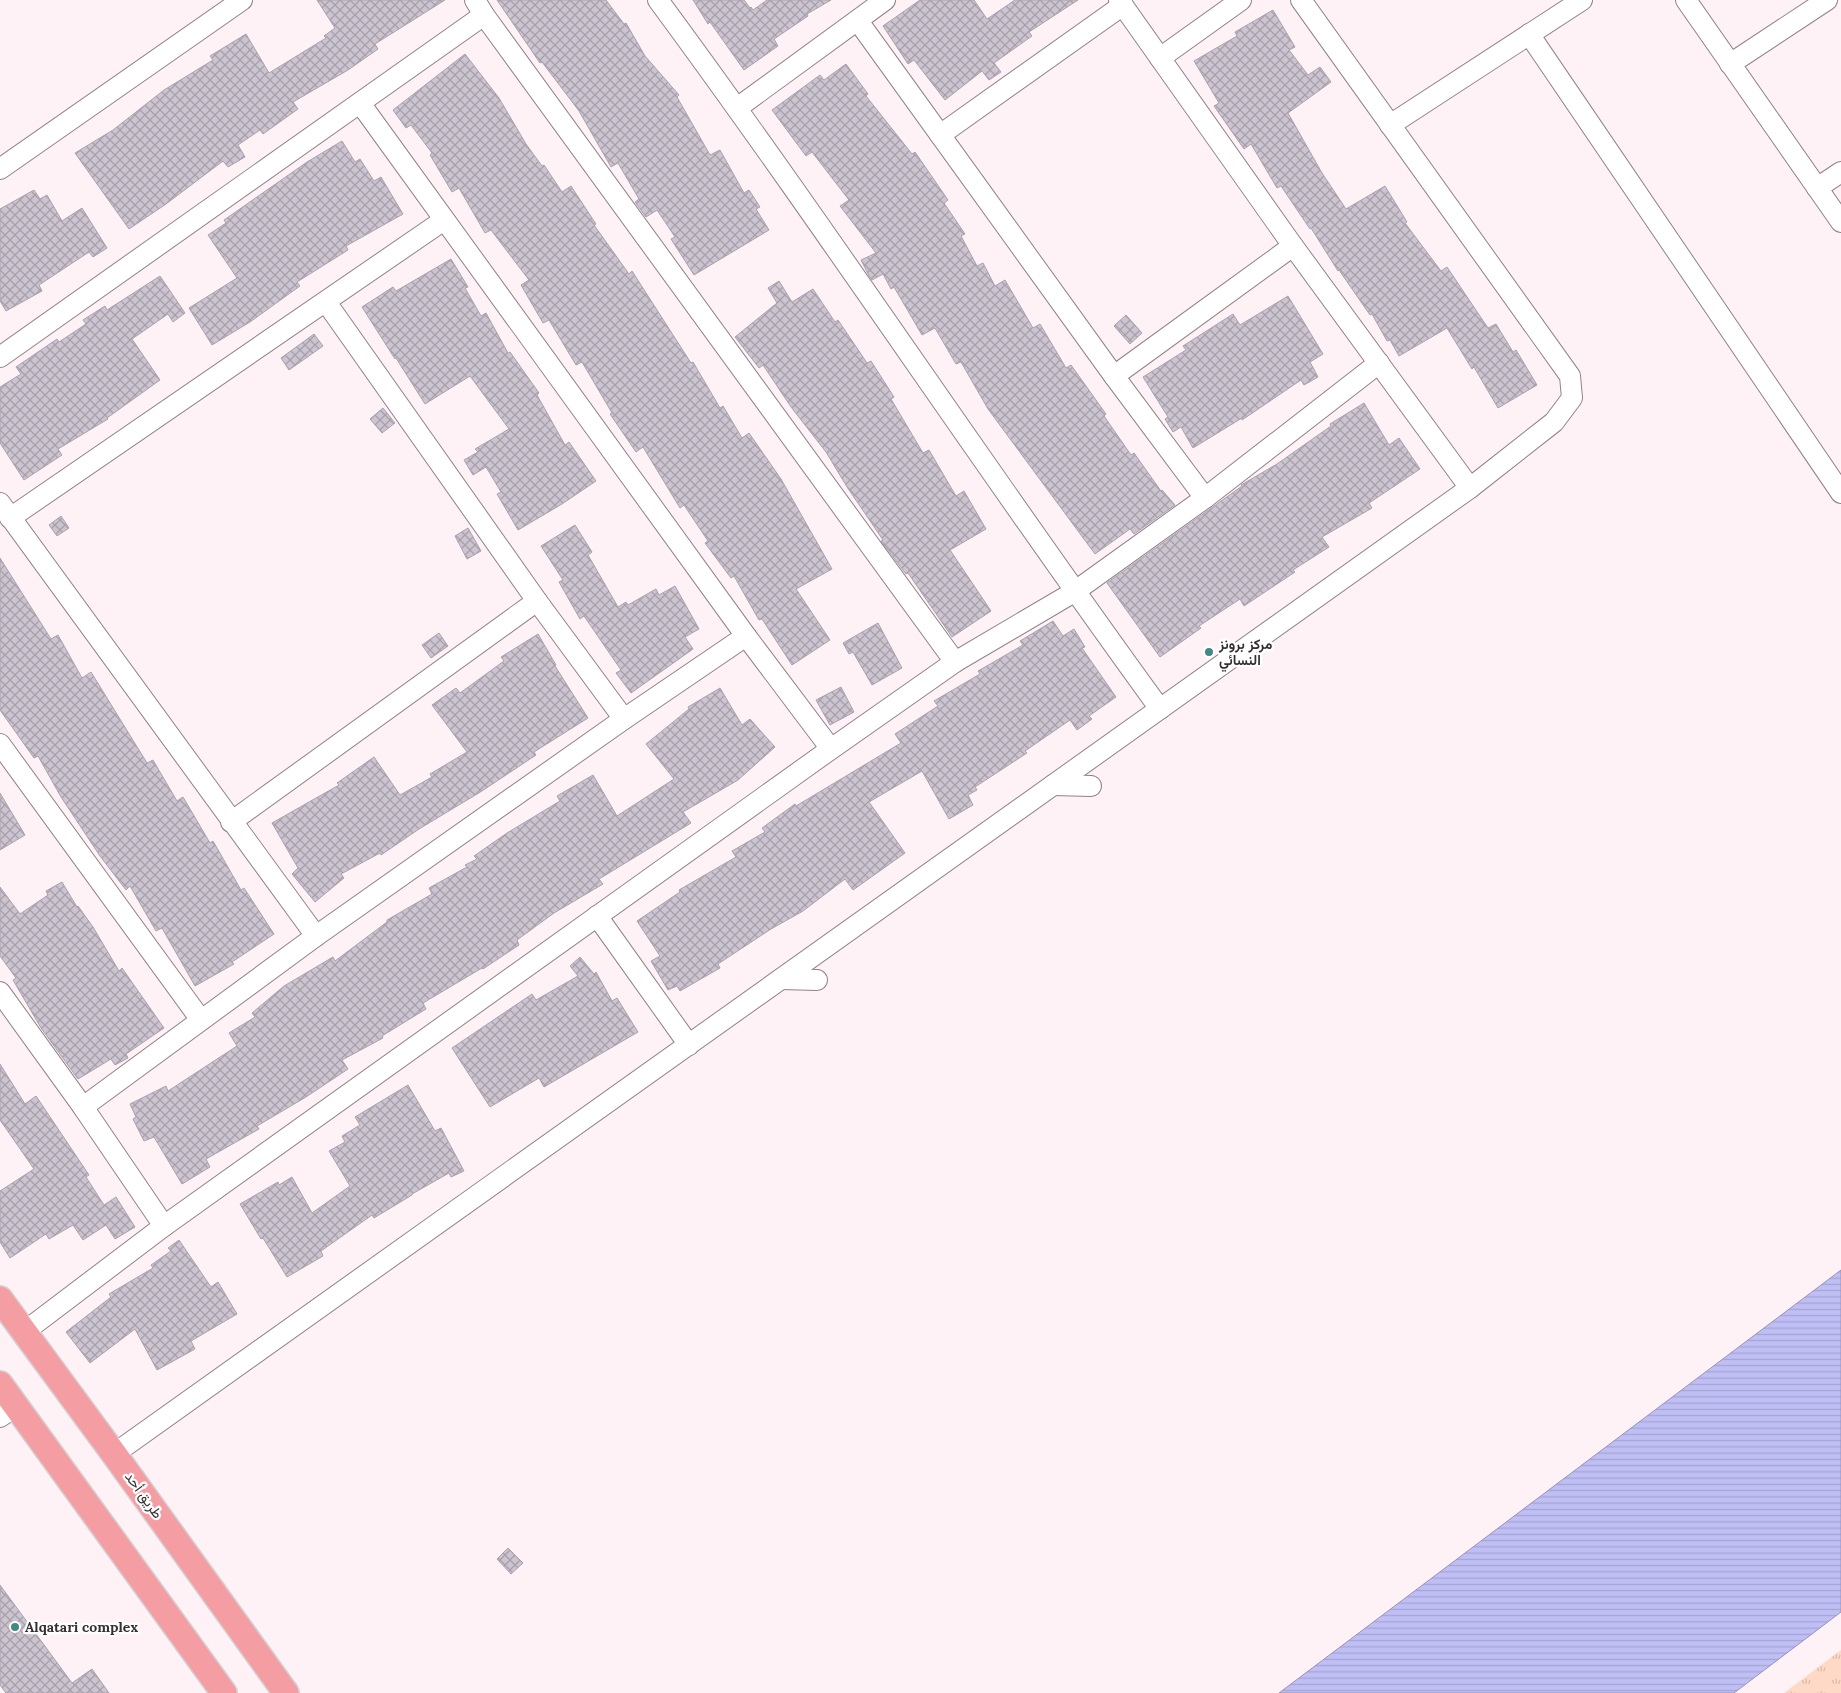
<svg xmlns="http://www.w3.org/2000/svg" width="1841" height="1693" font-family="Lora,Vazirmatn,serif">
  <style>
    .grass { fill: url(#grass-tufts) }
    .water { fill: url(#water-rules); stroke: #9694ba }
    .building { fill: url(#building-cross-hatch); stroke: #aba2ae }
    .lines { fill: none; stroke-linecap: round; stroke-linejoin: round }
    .minor-casing { stroke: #908289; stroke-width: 22 }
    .major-casing { stroke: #d3d1d2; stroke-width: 28 }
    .minor { stroke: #fff; stroke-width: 20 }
    .major { stroke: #f49ea4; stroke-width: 25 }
    .poi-dot { fill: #418985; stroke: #fff; stroke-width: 2 }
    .labels { text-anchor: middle; stroke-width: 4.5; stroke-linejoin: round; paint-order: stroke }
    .poi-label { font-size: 14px; font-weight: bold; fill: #352f32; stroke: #fff; text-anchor: start }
    .street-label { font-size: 14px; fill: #352f32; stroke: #fff }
  </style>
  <defs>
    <pattern id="grass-tufts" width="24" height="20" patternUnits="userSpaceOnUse" patternTransform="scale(1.25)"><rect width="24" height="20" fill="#fed9c5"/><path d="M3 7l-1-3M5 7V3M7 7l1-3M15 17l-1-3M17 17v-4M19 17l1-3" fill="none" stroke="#dabbaa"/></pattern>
    <pattern id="water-rules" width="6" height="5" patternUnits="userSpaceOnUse" patternTransform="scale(1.25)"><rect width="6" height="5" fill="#bfbff5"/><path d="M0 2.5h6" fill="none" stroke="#a5a4d2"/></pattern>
    <pattern id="building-cross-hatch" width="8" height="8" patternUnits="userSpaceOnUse" patternTransform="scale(1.25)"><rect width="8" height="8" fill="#ccc4d0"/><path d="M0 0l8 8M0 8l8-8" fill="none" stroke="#a6a0a9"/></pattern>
  </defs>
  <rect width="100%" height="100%" fill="#fef2f7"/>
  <path class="grass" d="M1841,1650V1693H1784Z"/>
  <path class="water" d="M1841,1270V1612L1734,1693H1279Z"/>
  <g class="building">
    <path d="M317,0H445L375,44L378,49L348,70L293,102L298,109L263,134L260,130L238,145L245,157L228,167L223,161L166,204L129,229L75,153L113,130L164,90L213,60L210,56L246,34L269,73L326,38L324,36L335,28Z"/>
    <path d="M497,0H606L624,24L626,23L645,56L679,95L677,97L710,155L720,150L744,193L749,190L760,207L756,209L769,230L694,275L671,239L675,237L657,210L646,217L635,202L639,199L618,163L611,167L579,111L542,62L540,63Z"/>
    <path d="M693,0H744L750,8L751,7L753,10L767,0H831L807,14L808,16L774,39L778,46L744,70L710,22L708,24Z"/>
    <path d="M920,0H974L987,19L1015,0H1078L1029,32L1032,36L994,63L1001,72L989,80L982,71L945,100L914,60L908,64L883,26Z"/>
    <path d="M1273,10L1295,47L1289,50L1308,75L1320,67L1331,82L1288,113L1322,173L1346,209L1385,186L1407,222L1405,223L1441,271L1447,267L1488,328L1496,324L1513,352L1516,350L1537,385L1498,408L1474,367L1472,369L1447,328L1399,356L1390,340L1387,341L1372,314L1370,315L1339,270L1338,271L1311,228L1310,229L1281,186L1277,188L1251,144L1244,149L1214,106L1219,103L1194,61L1237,36L1235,32Z"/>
    <path d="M465,54L499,98L526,144L542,166L544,165L562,192L571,186L596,224L594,225L629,274L632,271L691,363L693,362L720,408L723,406L742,438L749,433L781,479L832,569L796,589L830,640L792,665L762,619L759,620L734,576L731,578L705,543L708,541L684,505L680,508L643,447L636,452L610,414L612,413L582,362L576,365L549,320L543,323L521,285L529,280L491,230L485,233L459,188L452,192L430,155L432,153L411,125L406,128L393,110Z"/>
    <path d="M846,64L868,94L866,96L912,154L915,152L948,200L944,203L965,234L961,236L977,266L983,263L995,286L1005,280L1033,328L1040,324L1066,368L1071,365L1106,414L1104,416L1131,455L1134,453L1161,491L1162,490L1175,505L1134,534L1130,529L1095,554L988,409L961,362L956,364L935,328L922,335L894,287L891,289L883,274L872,280L868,274L861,260L876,253L840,206L849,200L812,152L806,156L772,110L820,75L824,80Z"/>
    <path d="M342,141L355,162L360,159L374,181L381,177L403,214L346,246L348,250L297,282L300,286L250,322L212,345L189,308L237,278L208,235L226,223L224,220L307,162Z"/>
    <path d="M34,190L40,199L47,195L62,221L82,208L107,248L93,257L89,252L39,285L42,291L6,311L0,301V209Z"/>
    <path d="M451,259L468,287L465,288L481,316L486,313L508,353L510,352L539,393L537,395L565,445L569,442L596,481L562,504L518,530L497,494L501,492L486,467L473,475L464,460L478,452L475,449L509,429L470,376L425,404L396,358L395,359L362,307L393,287L396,291Z"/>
    <path d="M160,276L185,313L173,322L168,314L132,339L160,380L107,418L108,419L58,449L62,455L24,480L0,443V387L21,374L16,367L57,339L59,342L86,324L83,320L105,306L107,310Z"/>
    <path d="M779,281L792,302L813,289L835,322L838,320L867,363L871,361L894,397L891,399L923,453L929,450L956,496L964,491L986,529L950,550L991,611L952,637L908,573L906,574L881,541L883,540L847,487L826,452L791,407L763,365L759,368L735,337L777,303L768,288Z"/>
    <path d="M1288,296L1323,354L1310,362L1318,377L1304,385L1301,380L1242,420V418L1193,448L1181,427L1173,432L1165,419L1168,417L1143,377L1186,350L1183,346L1233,314L1240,325Z"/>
    <path d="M1126,315L1142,333L1130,344L1114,326Z"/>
    <path d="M314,334L323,346L289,370L281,358Z"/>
    <path d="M1364,403L1389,445L1399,438L1420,469L1369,503L1372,508L1322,537L1329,547L1293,570L1295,572L1244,606L1240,599L1199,626L1201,628L1160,657L1107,583L1242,486L1241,485L1277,464L1331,426L1330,424Z"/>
    <path d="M383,408L395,423L382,433L370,419Z"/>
    <path d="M61,516L69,528L57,536L49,525Z"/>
    <path d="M575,525L592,552L588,555L618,607L626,602L628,605L656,589L659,595L675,586L699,629L685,637L693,649L631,693L616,673L621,670L584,616L580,619L559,582L563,580L541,546Z"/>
    <path d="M468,528L481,551L467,559L455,536Z"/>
    <path d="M0,558L51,639L58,635L82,678L91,672L147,763L153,760L177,801L183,797L210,843L213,841L241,890L244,888L274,934L232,962L234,964L195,986L162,928L156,931L130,886L126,890L100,856L61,797L38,756L34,758L0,710Z"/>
    <path d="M1053,621L1063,636L1074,629L1085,647L1082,648L1116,697L1089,716L1092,719L1077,730L1070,720L1025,751L1027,753L975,787L977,790L968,795L973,805L949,819L922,771L869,802L905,853L853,890L845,879L803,911L771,929L718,964L720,968L680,991L677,986L668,990L651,961L660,956L637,921L680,892L679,890L736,857L732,851L765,832L762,828L795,804L796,806L901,743L895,734L938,706L934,701L980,674L978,671L1023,645L1020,641Z"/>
    <path d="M878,623L902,668L872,685L853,652L849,654L843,643Z"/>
    <path d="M439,633L448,646L431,658L422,645Z"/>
    <path d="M538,634L556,665L555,666L588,718L534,752L536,755L482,791L419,829L381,855L380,853L341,874L344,878L315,902L292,874L298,868L272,823L339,785L337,783L374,757L400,795L432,777L430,774L467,752L432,705L456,688L460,693L504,661L501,657Z"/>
    <path d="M841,687L854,712L830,725L816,700Z"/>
    <path d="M720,688L742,725L750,719L775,747L738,780L683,812L691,823L599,879L603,884L554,913L517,940L519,945L483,969L482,968L423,1003L426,1009L382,1036L383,1038L342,1060L348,1069L306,1097L257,1126L259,1129L206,1159L210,1167L182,1184L154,1137L144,1141L133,1119L136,1117L130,1104L166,1086L168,1091L237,1046L229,1033L255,1017L252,1013L284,986L333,957L335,961L387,922V920L432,894L429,888L467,867L465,865L477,859L474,856L507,833L560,801L557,796L593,775L617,816L674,779L646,744L689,709L688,707Z"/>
    <path d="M0,793L25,835L0,850Z"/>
    <path d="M62,882L77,907L78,906L93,927L119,971L122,968L164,1028L126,1054L128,1058L115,1065L111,1059L78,1079L41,1028L13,980L16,978L0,956V887L20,914L48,895L46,891Z"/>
    <path d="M580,957L594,974L596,972L612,1001L617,998L638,1032L544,1087L539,1078L490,1107L452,1048L532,994L536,1000L578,976L570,966Z"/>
    <path d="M0,1064L25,1104L36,1096L89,1175L86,1177L104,1205L116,1197L135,1227L115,1239L106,1225L83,1240L73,1225L49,1239L46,1234L10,1258L0,1242V1191L34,1169L0,1120Z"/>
    <path d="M408,1085L435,1131L441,1128L464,1171L451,1177L449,1173L412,1194V1195L374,1218L372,1215L321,1251L323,1256L287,1277L263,1238L261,1239L240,1204L278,1182L279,1185L292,1177L312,1213L350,1186L329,1151L345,1142L342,1136L360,1125L355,1117Z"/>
    <path d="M179,1240L211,1287L218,1282L237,1314L191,1341L195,1349L157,1370L135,1329L90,1363L66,1332L111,1297L109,1294L153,1268L151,1265L171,1251L168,1248Z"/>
    <path d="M508,1548L523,1563L511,1574L497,1559Z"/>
    <path d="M0,1585L72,1683L92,1669L109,1693H6L0,1685Z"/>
  </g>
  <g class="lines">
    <defs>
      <g id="minor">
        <path d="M475,0L484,15L955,662"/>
        <path d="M658,0C830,233 989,475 1160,709"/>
        <path d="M1119,0L1293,246L1470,488"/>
        <path d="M1686,0L1841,222"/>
        <path d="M858,21L1114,376L1205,498"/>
        <path d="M1529,34L1841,493"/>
        <path d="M1160,58L1241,0"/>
        <path d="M1730,64L1827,0"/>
        <path d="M360,103L746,636L831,749"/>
        <path d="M737,108L885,0"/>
        <path d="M1390,125L1582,0"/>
        <path d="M940,135L1123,5"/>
        <path d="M0,169L242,0"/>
        <path d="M1817,188L1841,172"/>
        <path d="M326,302L537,601L624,719"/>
        <path d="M0,357L484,15"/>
        <path d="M1114,376L1293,246"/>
        <path d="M0,503L316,936"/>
        <path d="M10,518L444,220"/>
        <path d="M0,744L201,1020"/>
        <path d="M1053,785L1091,786"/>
        <path d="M231,822L537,601"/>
        <path d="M597,916L689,1045"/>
        <path d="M781,979L817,980"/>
        <path d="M0,992L83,1107L164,1226"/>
        <path d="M83,1107L316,936L624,719L746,636"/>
        <path d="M24,1332L164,1226L831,749L955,662L1074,592L1205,498L1379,363"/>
        <path d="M0,1417L16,1406"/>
        <path d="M114,1454L1470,488L1554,422L1572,398L1570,376L1301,0"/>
      </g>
      <g id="major">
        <path d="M0,1299L114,1454L286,1693"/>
        <path d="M0,1384L224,1693"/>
      </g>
    </defs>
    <use href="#minor" class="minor-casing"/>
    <use href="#major" class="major-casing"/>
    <use href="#minor" class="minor"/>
    <use href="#major" class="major"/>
  </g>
  <g class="poi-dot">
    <circle cx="1209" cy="652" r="5"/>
    <circle cx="15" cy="1627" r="5"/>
  </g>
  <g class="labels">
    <g class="poi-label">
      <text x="1219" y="649">مركز برونز<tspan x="1219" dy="16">النسائي</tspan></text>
      <text x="25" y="1632">Alqatari complex</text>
    </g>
    <g class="street-label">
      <text transform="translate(144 1495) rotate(54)" y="5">طريق أحد</text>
    </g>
  </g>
</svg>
